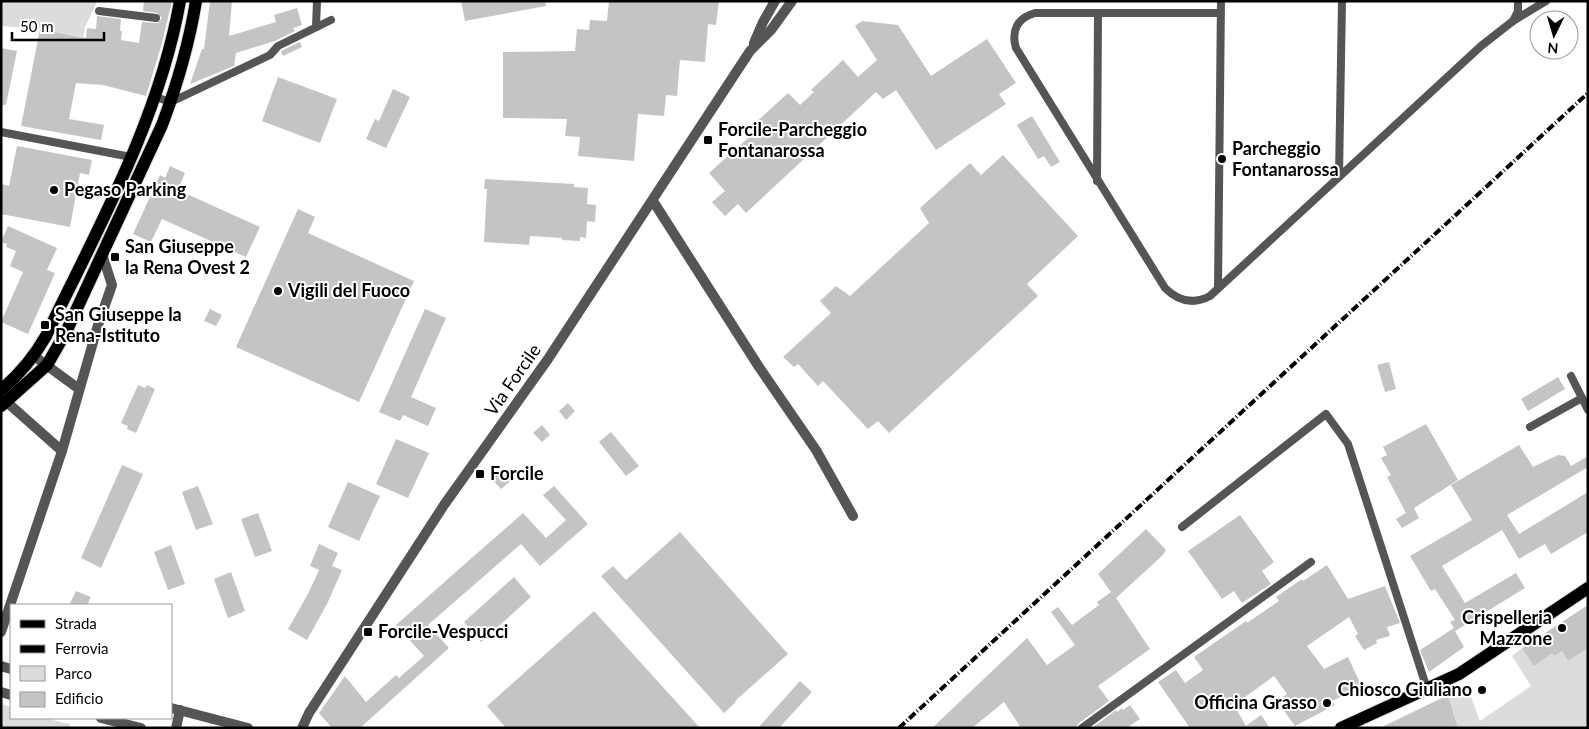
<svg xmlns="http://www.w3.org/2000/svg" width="1589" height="729" font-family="Lato,sans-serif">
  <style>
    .green { fill: #dcdcdc }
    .building { fill: #c4c4c4 }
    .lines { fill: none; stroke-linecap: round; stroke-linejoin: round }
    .primary-casing { stroke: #dbdbdb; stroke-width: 14 }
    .service { stroke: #555; stroke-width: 8 }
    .minor { stroke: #555; stroke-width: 10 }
    .tertiary { stroke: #555; stroke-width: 10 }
    .primary { stroke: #000; stroke-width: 12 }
    .rail { stroke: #000; stroke-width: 4; stroke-dasharray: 8 2.5 1 2.5; stroke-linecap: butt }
    .poi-dot { fill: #000; stroke: #fff; stroke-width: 2 }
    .labels { text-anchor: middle; stroke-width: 4; stroke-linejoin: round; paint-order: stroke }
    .poi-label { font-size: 18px; font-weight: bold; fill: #000; stroke: #fff; text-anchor: start }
    .street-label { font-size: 18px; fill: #000; stroke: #fff }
  </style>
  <rect width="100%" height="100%" fill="#fff"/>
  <g class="green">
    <path d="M1,1H90L97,2L85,27L83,37L40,29L1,26Z"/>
    <path d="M1546,645L1554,656L1562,651L1568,661L1588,648V728H1458L1448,695L1467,686L1480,721L1531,686L1512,656L1522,648Z"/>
    <path d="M1,704L11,707V718H44L70,724V728H1Z"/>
  </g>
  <g class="building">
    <path d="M144,1H172L162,43L146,96L103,85L76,83L69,119L104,125L101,140L21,126L40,29L86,38L87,28L96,29L97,16L121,19L120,31H122L121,40L139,43L142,22L158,23L162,18L157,13L143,11Z"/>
    <path d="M210,1H232L229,36L276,22L274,15L297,8L302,25L293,28L295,31L275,41L236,53L234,66L190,84L202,49H204Z"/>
    <path d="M461,1H545L546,6L465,21Z"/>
    <path d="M609,1H719L716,25L708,24L705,62L680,60L677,96L666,95L664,116L638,114L634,161L578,156L580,137L565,136L567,119L503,118V52L575,51L577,29L589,30L590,20L607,21Z"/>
    <path d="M862,21L898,25L931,76L987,39L1016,83L999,94L1006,104L936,150L896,90L883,99L876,92L746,213L738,204L725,216L712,202L725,191L709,173L756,131L752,126L788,93L800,105L814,92L811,90L843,60L858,77L877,60L855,26Z"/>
    <path d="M300,42L302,47L283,56L281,51Z"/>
    <path d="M1,48L17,51L6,105H1Z"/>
    <path d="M278,77L337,99L320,143L262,121Z"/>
    <path d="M393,89L410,97L386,148L366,139L375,119L379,121Z"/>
    <path d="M1032,116L1060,162L1051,167L1044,156L1038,159L1017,125Z"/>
    <path d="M17,146L92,160L89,175L80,173L70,227L1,214V184L9,186Z"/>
    <path d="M1003,155L1078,236L1027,284L1038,296L889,433L878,421L868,429L823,381L818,386L798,364L794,367L783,357L831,313L820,301L836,286L850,296L929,223L920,208L970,163L981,175Z"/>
    <path d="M170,166L185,173L178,190L260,227L246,257L162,219L151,242L133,234L160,175L165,178Z"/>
    <path d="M485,179L574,184V187L588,188L587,204L596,205L595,222L587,221L586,238L580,237V241L562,240V238L530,236L529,245L484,242L487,189H484Z"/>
    <path d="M298,209L315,217L308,233L414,281L359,402L236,347Z"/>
    <path d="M8,226L57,248L47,270L55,273L28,334L1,322L23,272L10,266L16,251L6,247L7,244L1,242Z"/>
    <path d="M210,309L222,315L216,326L204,321Z"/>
    <path d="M425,309L446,318L411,397L436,408L428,426L403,415L400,421L379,412Z"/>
    <path d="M1389,362L1396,389L1385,392L1377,365Z"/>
    <path d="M1558,377L1565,389L1528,411L1521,399Z"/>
    <path d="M138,385L145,388L147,385L155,389L136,433L127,429L128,426L121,423Z"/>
    <path d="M568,403L575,411L566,420L559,411Z"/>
    <path d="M1426,424L1458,480L1411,510L1414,508L1419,518L1402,528L1396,519L1406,513L1387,477L1391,475L1381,458L1387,455L1383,447Z"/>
    <path d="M542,425L550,435L542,442L533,433Z"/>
    <path d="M611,432L639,466L626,476L599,442Z"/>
    <path d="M396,439L429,453L408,498L376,484Z"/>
    <path d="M1519,445L1533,467L1558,455L1565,456L1571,466L1588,456V467L1507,515L1519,534L1588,492V532L1551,554L1545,544L1519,559L1502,530L1442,566L1465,603L1516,573L1525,588L1455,631L1464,647L1429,672L1420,650L1454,628L1450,622L1455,620L1435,589L1431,591L1410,556L1472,520L1451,485Z"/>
    <path d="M122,465L143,474L101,568L81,558Z"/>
    <path d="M502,468L512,480L501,489L491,478Z"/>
    <path d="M348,482L380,496L359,541L328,527Z"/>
    <path d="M198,486L213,524L196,530L182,492Z"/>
    <path d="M554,486L588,524L540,566L521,544L428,625L449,648L360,728H332L319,713L345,676L366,702L396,675L399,678L424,656L396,625L467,562L523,513L546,538L566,520L543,495Z"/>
    <path d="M258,513L272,551L255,557L241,519Z"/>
    <path d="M1240,515L1274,562L1262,571L1271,584L1242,603L1234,591L1222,599L1188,551Z"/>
    <path d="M1146,529L1166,550L1163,555L1116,598L1150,649L1098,686L1109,701L1079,723L1076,728H1021L1004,702L972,728H932L1027,638L1047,665L1075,645L1051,612L1058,607L1072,625L1099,605L1097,602L1111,592L1098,574Z"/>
    <path d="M680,532L788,654L735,701L736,702L724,713L601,576L613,566L626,580Z"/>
    <path d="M319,544L338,553L332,566L342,570L327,604L307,640L288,629L309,592L319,570L310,566Z"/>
    <path d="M171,545L185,584L168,590L154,552Z"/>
    <path d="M1327,565L1348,599L1385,586L1400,623L1387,627L1390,636L1376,640L1377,643L1364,650L1355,636L1358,634L1349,617L1307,646L1324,669L1348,657L1362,687L1332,701L1335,705L1295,726L1277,701L1287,694L1274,676L1234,705L1246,726L1261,715L1270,728H1190L1158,682L1176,670L1185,683L1203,670L1194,657L1246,621L1247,623L1279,601L1276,597L1302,579L1303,581Z"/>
    <path d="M231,572L245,611L228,618L214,579Z"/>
    <path d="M514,577L531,597L481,642L464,622Z"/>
    <path d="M76,591L91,597L87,605H69Z"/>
    <path d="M1588,605V648L1568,661L1562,651L1554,656L1552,653L1534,666L1522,648Z"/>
    <path d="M594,611L700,728H506L487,706Z"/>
    <path d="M800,681L812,692L779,728H758Z"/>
    <path d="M1448,695L1458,728H1380L1411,713Z"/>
    <path d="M1130,705L1140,719L1127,728H1092L1116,710L1117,712L1122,708L1123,710Z"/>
  </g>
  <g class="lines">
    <defs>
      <g id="primary">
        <path d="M1,390C20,374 34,357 46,336C98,228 159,120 180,1"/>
        <path d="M1,406L47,365L67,330L162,125C177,85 189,44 196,1"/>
        <path d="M1341,728L1459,674L1588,588"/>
      </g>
    </defs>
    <use href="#primary" class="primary-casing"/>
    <g class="service">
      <path d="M99,11L156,18"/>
      <path d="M1220,13H1035C1017,18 1011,31 1016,48L1165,288C1178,301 1193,305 1210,296L1481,46L1513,21L1546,1"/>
      <path d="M1513,21L1518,11V1"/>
      <path d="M316,27L317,1"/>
      <path d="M155,97L171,102L270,55L278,46L331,20"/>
      <path d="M1,132L131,157"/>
      <path d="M1339,176L1342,1"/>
      <path d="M1097,181L1098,13"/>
      <path d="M1218,288L1221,1"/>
      <path d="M1571,376L1588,410"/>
      <path d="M1530,427L1582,398"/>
      <path d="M1182,527L1326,414L1348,444L1427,689"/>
      <path d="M1082,728L1311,562"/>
    </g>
    <g class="minor">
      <path d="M653,201L759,367L816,450L853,516"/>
      <path d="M34,356L79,389"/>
      <path d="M1,397L62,451"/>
      <path d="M1,632L62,451L98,325L112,285L102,254"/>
    </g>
    <g class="tertiary">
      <path d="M754,43L763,22L775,1"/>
      <path d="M1,666L11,669"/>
      <path d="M1,692L11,695"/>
      <path d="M171,708L248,728"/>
      <path d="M101,718L141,728"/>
      <path d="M176,728L180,710"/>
      <path d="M302,728L309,713L444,505L548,359L750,51L771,30L792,1"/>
    </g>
    <use href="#primary" class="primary"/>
    <path class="rail" d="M899,728L1588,93"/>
  </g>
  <g class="poi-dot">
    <rect x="703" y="135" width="10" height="10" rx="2.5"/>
    <circle cx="1222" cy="159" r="5"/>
    <circle cx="54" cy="190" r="5"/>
    <rect x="110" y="252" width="10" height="10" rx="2.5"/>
    <circle cx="278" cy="291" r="5"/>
    <rect x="40" y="320" width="10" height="10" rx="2.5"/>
    <rect x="475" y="469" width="10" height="10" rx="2.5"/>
    <circle cx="1562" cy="628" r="5"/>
    <rect x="363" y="627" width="10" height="10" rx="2.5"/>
    <circle cx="1482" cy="690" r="5"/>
    <circle cx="1327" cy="703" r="5"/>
  </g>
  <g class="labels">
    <g class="poi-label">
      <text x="718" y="136">Forcile-Parcheggio<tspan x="718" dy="21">Fontanarossa</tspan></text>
      <text x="1232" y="155">Parcheggio<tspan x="1232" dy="21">Fontanarossa</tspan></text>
      <text x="64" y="196">Pegaso Parking</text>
      <text x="125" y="253">San Giuseppe<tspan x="125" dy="21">la Rena Ovest 2</tspan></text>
      <text x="288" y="297">Vigili del Fuoco</text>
      <text x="55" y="321">San Giuseppe la<tspan x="55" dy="21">Rena-Istituto</tspan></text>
      <text x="490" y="480">Forcile</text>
      <text x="1552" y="624" text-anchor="end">Crispelleria<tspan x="1552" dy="21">Mazzone</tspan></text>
      <text x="378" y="638">Forcile-Vespucci</text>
      <text x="1472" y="696" text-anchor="end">Chiosco Giuliano</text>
      <text x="1317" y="709" text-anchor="end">Officina Grasso</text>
    </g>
    <g class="street-label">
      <text transform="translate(513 380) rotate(-55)" y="6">Via Forcile</text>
    </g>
  </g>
  <rect width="1589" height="729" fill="none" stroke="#000000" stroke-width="5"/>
  <rect x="10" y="604" width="162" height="115" fill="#ffffff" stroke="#999999"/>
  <rect x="20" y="620" width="25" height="8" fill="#000000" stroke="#999999"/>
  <text x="55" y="629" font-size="15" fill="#000000">Strada</text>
  <rect x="20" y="645" width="25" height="8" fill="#000000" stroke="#999999"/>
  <text x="55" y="654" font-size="15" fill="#000000">Ferrovia</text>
  <rect x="20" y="666" width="25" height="15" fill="#dcdcdc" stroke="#999999"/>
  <text x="55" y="679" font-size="15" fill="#000000">Parco</text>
  <rect x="20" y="692" width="25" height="15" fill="#c4c4c4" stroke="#999999"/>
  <text x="55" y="704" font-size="15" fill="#000000">Edificio</text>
  <g transform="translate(1554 35) rotate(185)"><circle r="24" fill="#ffffff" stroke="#999999"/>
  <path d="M0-4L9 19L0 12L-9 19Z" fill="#000000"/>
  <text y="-8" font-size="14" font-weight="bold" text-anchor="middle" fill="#000000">N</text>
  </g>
  <path d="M12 32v8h92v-8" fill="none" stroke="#000000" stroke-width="2.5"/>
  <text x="20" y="32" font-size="15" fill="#000000" stroke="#ffffff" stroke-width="4" paint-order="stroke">50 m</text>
</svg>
